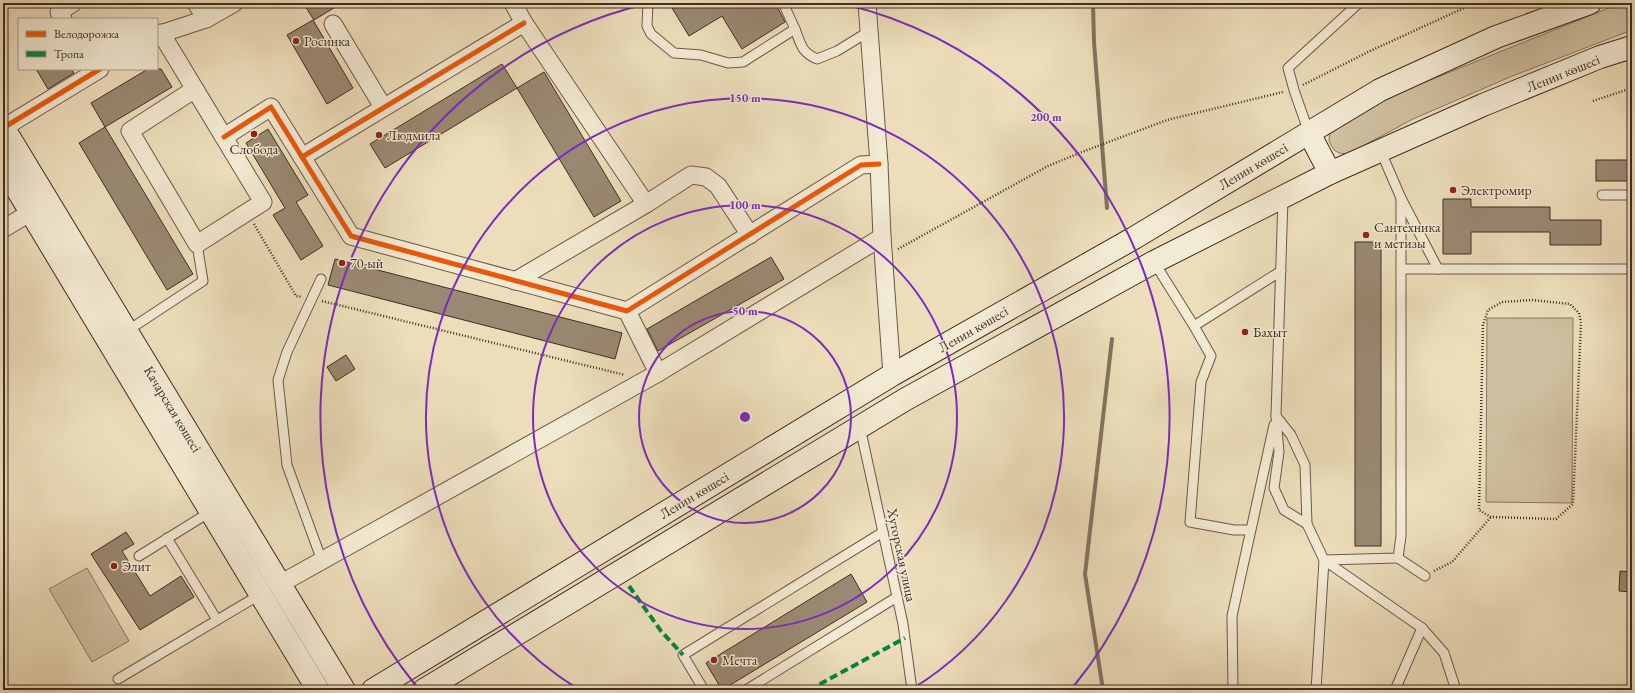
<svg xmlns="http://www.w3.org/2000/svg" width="1635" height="693" font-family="'EB Garamond',serif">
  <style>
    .green { fill: #d0c0a1; stroke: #887662 }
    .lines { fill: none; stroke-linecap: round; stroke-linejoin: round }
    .stream { stroke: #84735f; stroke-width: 4 }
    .building { fill: #9a8972; stroke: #402d22 }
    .lane-casing { stroke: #6b5948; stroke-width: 11 }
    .street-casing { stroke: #6b5948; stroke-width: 19 }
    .secondary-casing { stroke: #402d22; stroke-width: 24 }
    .path { stroke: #402d22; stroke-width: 2.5; stroke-dasharray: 1 2; stroke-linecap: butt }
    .lane { stroke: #f3ead3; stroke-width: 9 }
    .street { stroke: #f3ead3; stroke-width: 17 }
    .secondary { stroke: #f3ead3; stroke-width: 22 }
    .quiet { stroke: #00873e; stroke-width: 4; stroke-dasharray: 8 4; stroke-linecap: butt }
    .cycleway-casing { stroke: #f3ead3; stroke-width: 8 }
    .cycleway { stroke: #e8590c; stroke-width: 5 }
    .ring { fill: none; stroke: #7b2cbf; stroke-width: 2 }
    .poi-dot { fill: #8f2418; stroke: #f3ead3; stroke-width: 1.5 }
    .labels { text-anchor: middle; stroke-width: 3; stroke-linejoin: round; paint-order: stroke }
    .poi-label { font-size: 14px; fill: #402d22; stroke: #f3ead3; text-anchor: start }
    .street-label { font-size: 14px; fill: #402d22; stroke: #f3ead3 }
    .centre { fill: #7b2cbf; stroke: #f3ead3; stroke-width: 2 }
    .ring-label { font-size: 12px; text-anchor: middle; font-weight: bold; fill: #7b2cbf; stroke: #f3ead3; stroke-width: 3; stroke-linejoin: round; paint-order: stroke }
  </style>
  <rect width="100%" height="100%" fill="#eddebb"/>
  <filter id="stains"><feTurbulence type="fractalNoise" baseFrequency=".005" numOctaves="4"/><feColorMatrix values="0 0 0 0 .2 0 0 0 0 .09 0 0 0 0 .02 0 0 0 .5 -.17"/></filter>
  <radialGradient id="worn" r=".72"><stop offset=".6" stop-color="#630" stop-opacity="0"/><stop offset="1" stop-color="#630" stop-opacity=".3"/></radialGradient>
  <g class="green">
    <path d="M1621,3H1632V30L1510,77L1413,119L1348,154L1339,153L1334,150L1329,141L1330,131L1338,124L1403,91Z"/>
    <path d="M1487,318H1573L1572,503L1486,502Z"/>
    <path d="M87,568L129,641L92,662L49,589Z"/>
  </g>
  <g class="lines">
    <g class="stream">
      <path d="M1093,3L1094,42L1107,208"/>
      <path d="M1103,690L1085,574L1112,339"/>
    </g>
  </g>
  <g class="building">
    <path d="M303,3H342L314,20Z"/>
    <path d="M669,3H775L785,22L742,49L722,16L689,36Z"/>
    <path d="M313,20L353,88L327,104L287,35Z"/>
    <path d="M502,64L517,88L385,168L370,144Z"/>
    <path d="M36,69H71L74,73L48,89Z"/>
    <path d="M148,69H161L172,87L105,127L91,103Z"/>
    <path d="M544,72L621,201L594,217L517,88Z"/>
    <path d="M105,127L193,274L167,290L79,143Z"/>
    <path d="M268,129L308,195L296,202L323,246L301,260L273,215L285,208L246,143Z"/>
    <rect x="1596" y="160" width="36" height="21"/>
    <path d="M1443,199H1471V207H1550V220H1601V245H1550V232H1471V254H1443Z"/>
    <rect x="1355" y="242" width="26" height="304"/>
    <path d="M771,257L784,279L658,351L647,329Z"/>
    <path d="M335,259L622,333L615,359L328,285Z"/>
    <path d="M346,355L355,369L336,381L327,367Z"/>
    <path d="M126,532L134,544L122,551L150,596L181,576L194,597L140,630L91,554Z"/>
    <path d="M1620,571L1632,572V592L1619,591Z"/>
    <path d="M851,574L867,602L722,690L706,663Z"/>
  </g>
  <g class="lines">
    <defs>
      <g id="lane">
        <path d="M648,3L647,26L651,34L674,53L701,55L728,63L743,62L795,29C801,44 801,52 817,59L837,51L868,32"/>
        <path d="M783,3L795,29"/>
        <path d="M1309,133L1294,90L1288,68L1359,3"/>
        <path d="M1381,152L1401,198L1438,269"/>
        <path d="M1602,195H1632"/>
        <path d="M1283,198L1276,416L1279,452L1274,488L1284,510L1307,524"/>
        <path d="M1154,262L1194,326L1281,271"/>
        <path d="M1401,269H1632"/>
        <path d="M321,279L287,352L278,380L287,465L322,561"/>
        <path d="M1194,326L1211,356L1201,382L1190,522L1234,530H1250"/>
        <path d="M127,331L203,281L197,244"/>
        <path d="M1276,416L1291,435L1305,465L1307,524L1324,560L1422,628L1444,653L1456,690"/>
        <path d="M860,427L903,624L912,690"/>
        <path d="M167,538L217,620"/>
        <path d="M139,556L210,512"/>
        <path d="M1398,558L1425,576"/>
        <path d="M118,679L261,594"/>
        <path d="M704,690L683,655L883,532"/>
        <path d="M746,690L897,597"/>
        <path d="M1233,690L1232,616L1274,425"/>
        <path d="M1316,690L1324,560L1398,558L1401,536V198"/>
        <path d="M1395,690L1422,628"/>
      </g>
      <g id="street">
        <path d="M196,3L206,19"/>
        <path d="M513,3L524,23L646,204"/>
        <path d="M867,3L879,164L882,237L892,375"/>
        <path d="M63,19L59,12L73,3"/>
        <path d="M333,24L383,107"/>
        <path d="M161,33L263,202L197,244L130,131L195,89"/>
        <path d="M157,35L206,19L234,3"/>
        <path d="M3,128L100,69"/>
        <path d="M224,137L271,107L351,236L627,311L861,165L879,164"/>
        <path d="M302,157L524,23"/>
        <path d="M3,229L31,212"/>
        <path d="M515,281L646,204L691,175L706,177L718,186L750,235"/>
        <path d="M627,311L658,373"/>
        <path d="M280,584L658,373L882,237"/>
      </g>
      <g id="secondary">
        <path d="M3,127L344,690"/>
        <path d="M1309,133L1330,173"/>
        <path d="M3,166L318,690"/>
        <path d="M373,690L892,375L1134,238L1380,90L1496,37L1590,3"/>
        <path d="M424,690L906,399L1154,262L1330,173L1483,105L1600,57L1632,47"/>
      </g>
    </defs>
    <use href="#lane" class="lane-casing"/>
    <use href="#street" class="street-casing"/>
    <use href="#secondary" class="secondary-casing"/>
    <g class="path">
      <path d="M1303,85L1368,52L1475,3"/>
      <path d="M1593,101L1632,88"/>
      <path d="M254,224L296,296L302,297"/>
      <path d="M898,249L1048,166L1082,152L1167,120L1283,92"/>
      <path d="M1532,300L1570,304L1579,313L1581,323L1573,504L1556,519L1491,517L1479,510L1483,325L1488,310L1502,302Z"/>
      <path d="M322,301L625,375"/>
      <path d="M1434,571L1452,562L1491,517"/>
    </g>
    <use href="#lane" class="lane"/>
    <use href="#street" class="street"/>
    <use href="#secondary" class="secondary"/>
    <g class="quiet">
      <path d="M629,586L661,631L683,655"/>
      <path d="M809,690L905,638"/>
    </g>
    <defs>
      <g id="cycleway">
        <path d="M3,128L100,69"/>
        <path d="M224,137L271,107L351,236L627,311L861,165L879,164"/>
        <path d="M302,157L524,23"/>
      </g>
    </defs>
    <use href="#cycleway" class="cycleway-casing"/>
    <use href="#cycleway" class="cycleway"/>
  </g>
  <g class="ring">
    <circle cx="745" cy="417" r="106"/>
    <circle cx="745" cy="417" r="212"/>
    <path d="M578 689A319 319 0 1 1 912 689"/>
    <path d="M417 687A425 425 0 0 1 646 4M844 4A425 425 0 0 1 1073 687"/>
  </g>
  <g class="poi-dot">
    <circle cx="296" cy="41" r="4"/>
    <circle cx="254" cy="134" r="4"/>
    <circle cx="379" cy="135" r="4"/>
    <circle cx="1453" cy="190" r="4"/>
    <circle cx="1366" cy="235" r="4"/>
    <circle cx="342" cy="263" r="4"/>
    <circle cx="1245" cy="332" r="4"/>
    <circle cx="114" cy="566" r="4"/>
    <circle cx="714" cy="660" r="4"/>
  </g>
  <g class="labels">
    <g class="poi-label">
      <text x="304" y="46">Росинка</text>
      <text x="387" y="140">Людмила</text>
      <text x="254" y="154" text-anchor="middle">Слобода</text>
      <text x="1461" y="195">Электромир</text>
      <text x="1374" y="232">Сантехника<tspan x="1374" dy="16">и метизы</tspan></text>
      <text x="350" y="268">70-ый</text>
      <text x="1253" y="337">Бахыт</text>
      <text x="122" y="571">Элит</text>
      <text x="722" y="665">Мечта</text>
    </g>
    <g class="street-label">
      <text transform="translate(1563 73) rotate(-22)" y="5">Ленин көшесі</text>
      <text transform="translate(1253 166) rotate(-31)" y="5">Ленин көшесі</text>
      <text transform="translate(973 329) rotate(-30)" y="5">Ленин көшесі</text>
      <text transform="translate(173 409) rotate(59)" y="5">Качарская көшесі</text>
      <text transform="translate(694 495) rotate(-31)" y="5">Ленин көшесі</text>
      <text transform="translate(902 555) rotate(78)" y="5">Хуторская улица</text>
    </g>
  </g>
  <circle cx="745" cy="417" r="6" class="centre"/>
  <g class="ring-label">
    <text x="745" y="102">150 m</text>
    <text x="1046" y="121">200 m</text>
    <text x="745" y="209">100 m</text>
    <text x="745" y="315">50 m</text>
  </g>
  <rect width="1635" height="693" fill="none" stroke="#eddebb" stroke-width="16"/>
  <rect x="4" y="4" width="1627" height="685" fill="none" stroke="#402d22" stroke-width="2"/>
  <rect x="8" y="8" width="1619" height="677" fill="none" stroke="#402d22"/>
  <rect x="18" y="18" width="140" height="52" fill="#f3ead3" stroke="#ab9e8c"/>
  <rect x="26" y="31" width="20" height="6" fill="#e8590c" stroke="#ab9e8c"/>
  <text x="54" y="38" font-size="12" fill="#402d22">Велодорожка</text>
  <rect x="26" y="51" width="20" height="6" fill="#00873e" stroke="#ab9e8c"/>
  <text x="54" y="58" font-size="12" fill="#402d22">Тропа</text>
  <rect width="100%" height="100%" filter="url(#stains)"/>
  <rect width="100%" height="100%" fill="url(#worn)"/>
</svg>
